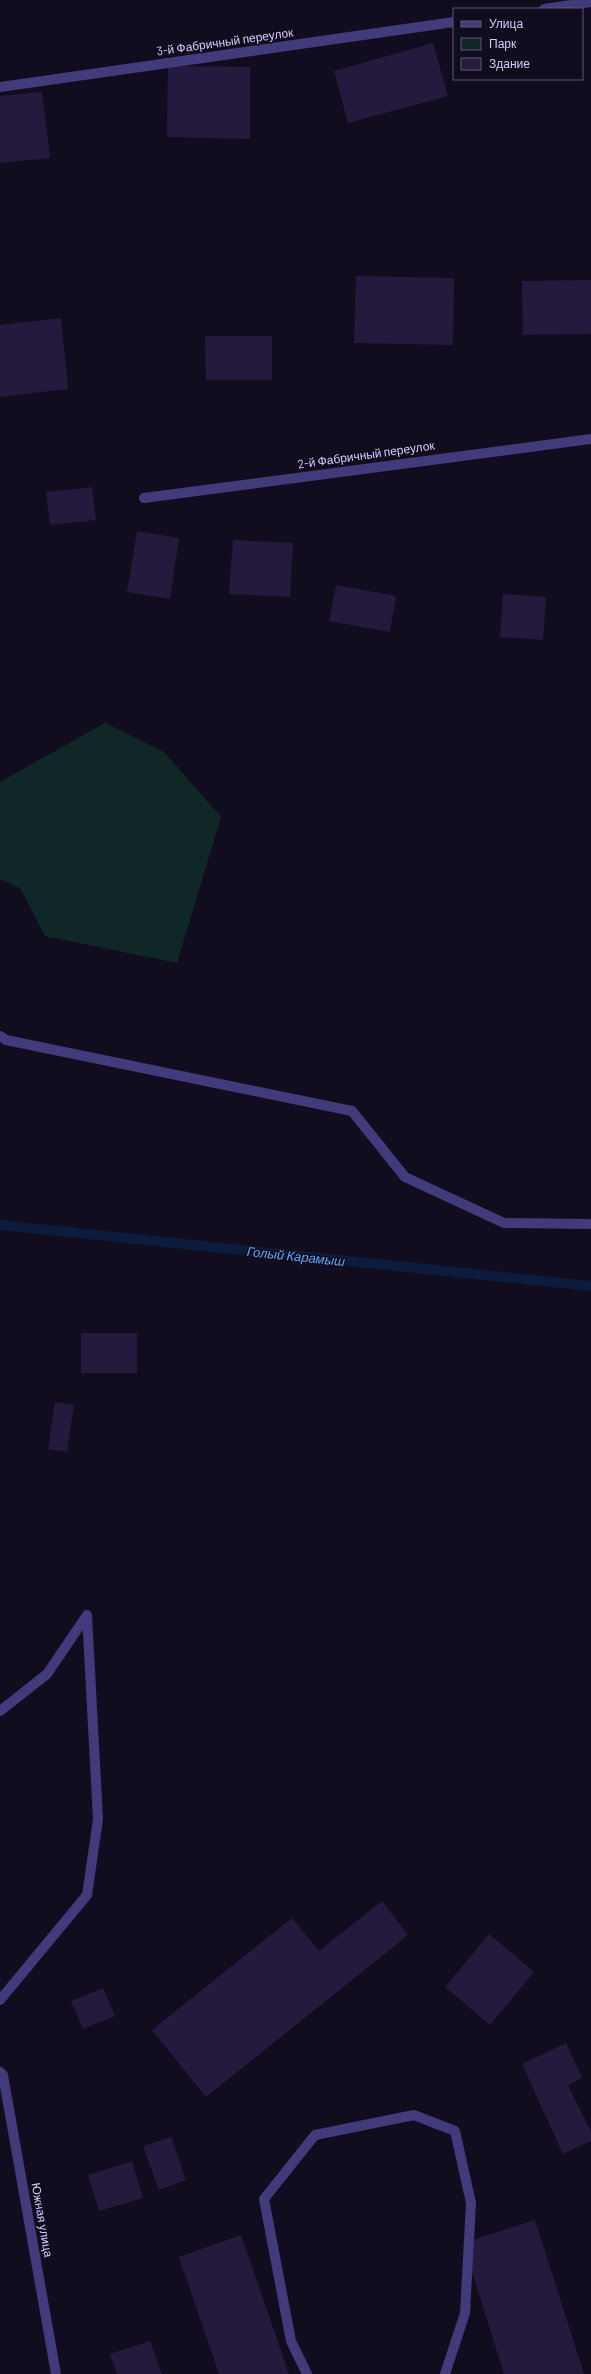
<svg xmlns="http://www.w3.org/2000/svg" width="591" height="2374" font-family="Barlow,sans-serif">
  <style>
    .green { fill: #102728 }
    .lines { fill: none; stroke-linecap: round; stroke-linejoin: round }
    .stream { stroke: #0d1c3d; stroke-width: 10 }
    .building { fill: #241a3e }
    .minor { stroke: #413a7b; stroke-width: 10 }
    .labels { text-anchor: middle; stroke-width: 3; stroke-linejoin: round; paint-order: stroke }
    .street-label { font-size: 12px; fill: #d5ccfd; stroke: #110d1e }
    .water-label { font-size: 13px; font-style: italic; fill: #5fa8f8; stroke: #110d1e }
  </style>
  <rect width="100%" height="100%" fill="#110d1e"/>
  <path class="green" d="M105,723L164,752L221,817L177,963L45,936L21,889L0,879V782Z"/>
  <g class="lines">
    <path class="stream" d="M0,1225L591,1286"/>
  </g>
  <g class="building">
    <path d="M433,43L448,96L348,123L334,71Z"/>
    <path d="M168,66L250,67V139L167,137Z"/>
    <path d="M42,92L50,158L0,163V96Z"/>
    <path d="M356,276L454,278L453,345L354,343Z"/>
    <path d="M591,280V334L523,335L522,281Z"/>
    <path d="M61,318L68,389L0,397V325Z"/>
    <path d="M205,336H272V380H206Z"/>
    <path d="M92,487L96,520L50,525L46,492Z"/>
    <path d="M137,531L179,538L170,599L127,592Z"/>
    <path d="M233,540L293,543L290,597L229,594Z"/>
    <path d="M336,585L396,596L390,632L329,621Z"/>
    <path d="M503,594L546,597L543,640L500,637Z"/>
    <rect x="81" y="1333" width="56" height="40"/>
    <path d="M55,1402L74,1405L67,1452L48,1449Z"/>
    <path d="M382,1901L408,1935L206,2097L152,2030L292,1918L319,1951Z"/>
    <path d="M489,1934L534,1972L490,2025L445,1987Z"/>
    <path d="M103,1988L115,2016L83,2029L71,2001Z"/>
    <path d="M566,2043L582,2078L568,2085L591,2132V2141L563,2154L522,2064Z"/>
    <path d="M171,2137L186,2180L159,2190L143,2146Z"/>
    <path d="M132,2161L143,2198L99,2211L88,2175Z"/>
    <path d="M535,2220L584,2374H504L463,2243Z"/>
    <path d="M241,2235L289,2374H219L179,2257Z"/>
    <path d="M150,2341L162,2374H117L110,2354Z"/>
  </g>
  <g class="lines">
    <g class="minor">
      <path d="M544,9L591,2"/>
      <path d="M0,87L454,22"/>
      <path d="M144,498L591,439"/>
      <path d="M0,1036L6,1040L352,1111L405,1177L504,1223L591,1224"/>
      <path d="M0,1711L47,1674L87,1615L98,1819L87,1895L0,2000"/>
      <path d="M0,2072L3,2075L56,2374"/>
      <path d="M307,2374L291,2341L264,2199L315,2135L414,2115L455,2131L471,2203L465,2313L445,2374"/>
    </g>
  </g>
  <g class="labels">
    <g class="street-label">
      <text transform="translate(225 42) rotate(-8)" y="4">3-й Фабричный переулок</text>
      <text transform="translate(366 455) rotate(-8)" y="4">2-й Фабричный переулок</text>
      <text transform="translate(42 2220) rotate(80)" y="4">Южная улица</text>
    </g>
    <g class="water-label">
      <text transform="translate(296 1256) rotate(6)" y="5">Голый Карамыш</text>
    </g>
  </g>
  <rect x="453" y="8" width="130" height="72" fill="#110d1e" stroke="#5f5977"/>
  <rect x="461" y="21" width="20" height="6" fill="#413a7b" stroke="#5f5977"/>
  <text x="489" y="28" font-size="12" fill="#d5ccfd">Улица</text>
  <rect x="461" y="38" width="20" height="12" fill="#102728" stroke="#5f5977"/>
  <text x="489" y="48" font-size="12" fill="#d5ccfd">Парк</text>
  <rect x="461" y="58" width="20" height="12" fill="#241a3e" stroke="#5f5977"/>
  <text x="489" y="68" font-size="12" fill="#d5ccfd">Здание</text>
</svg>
